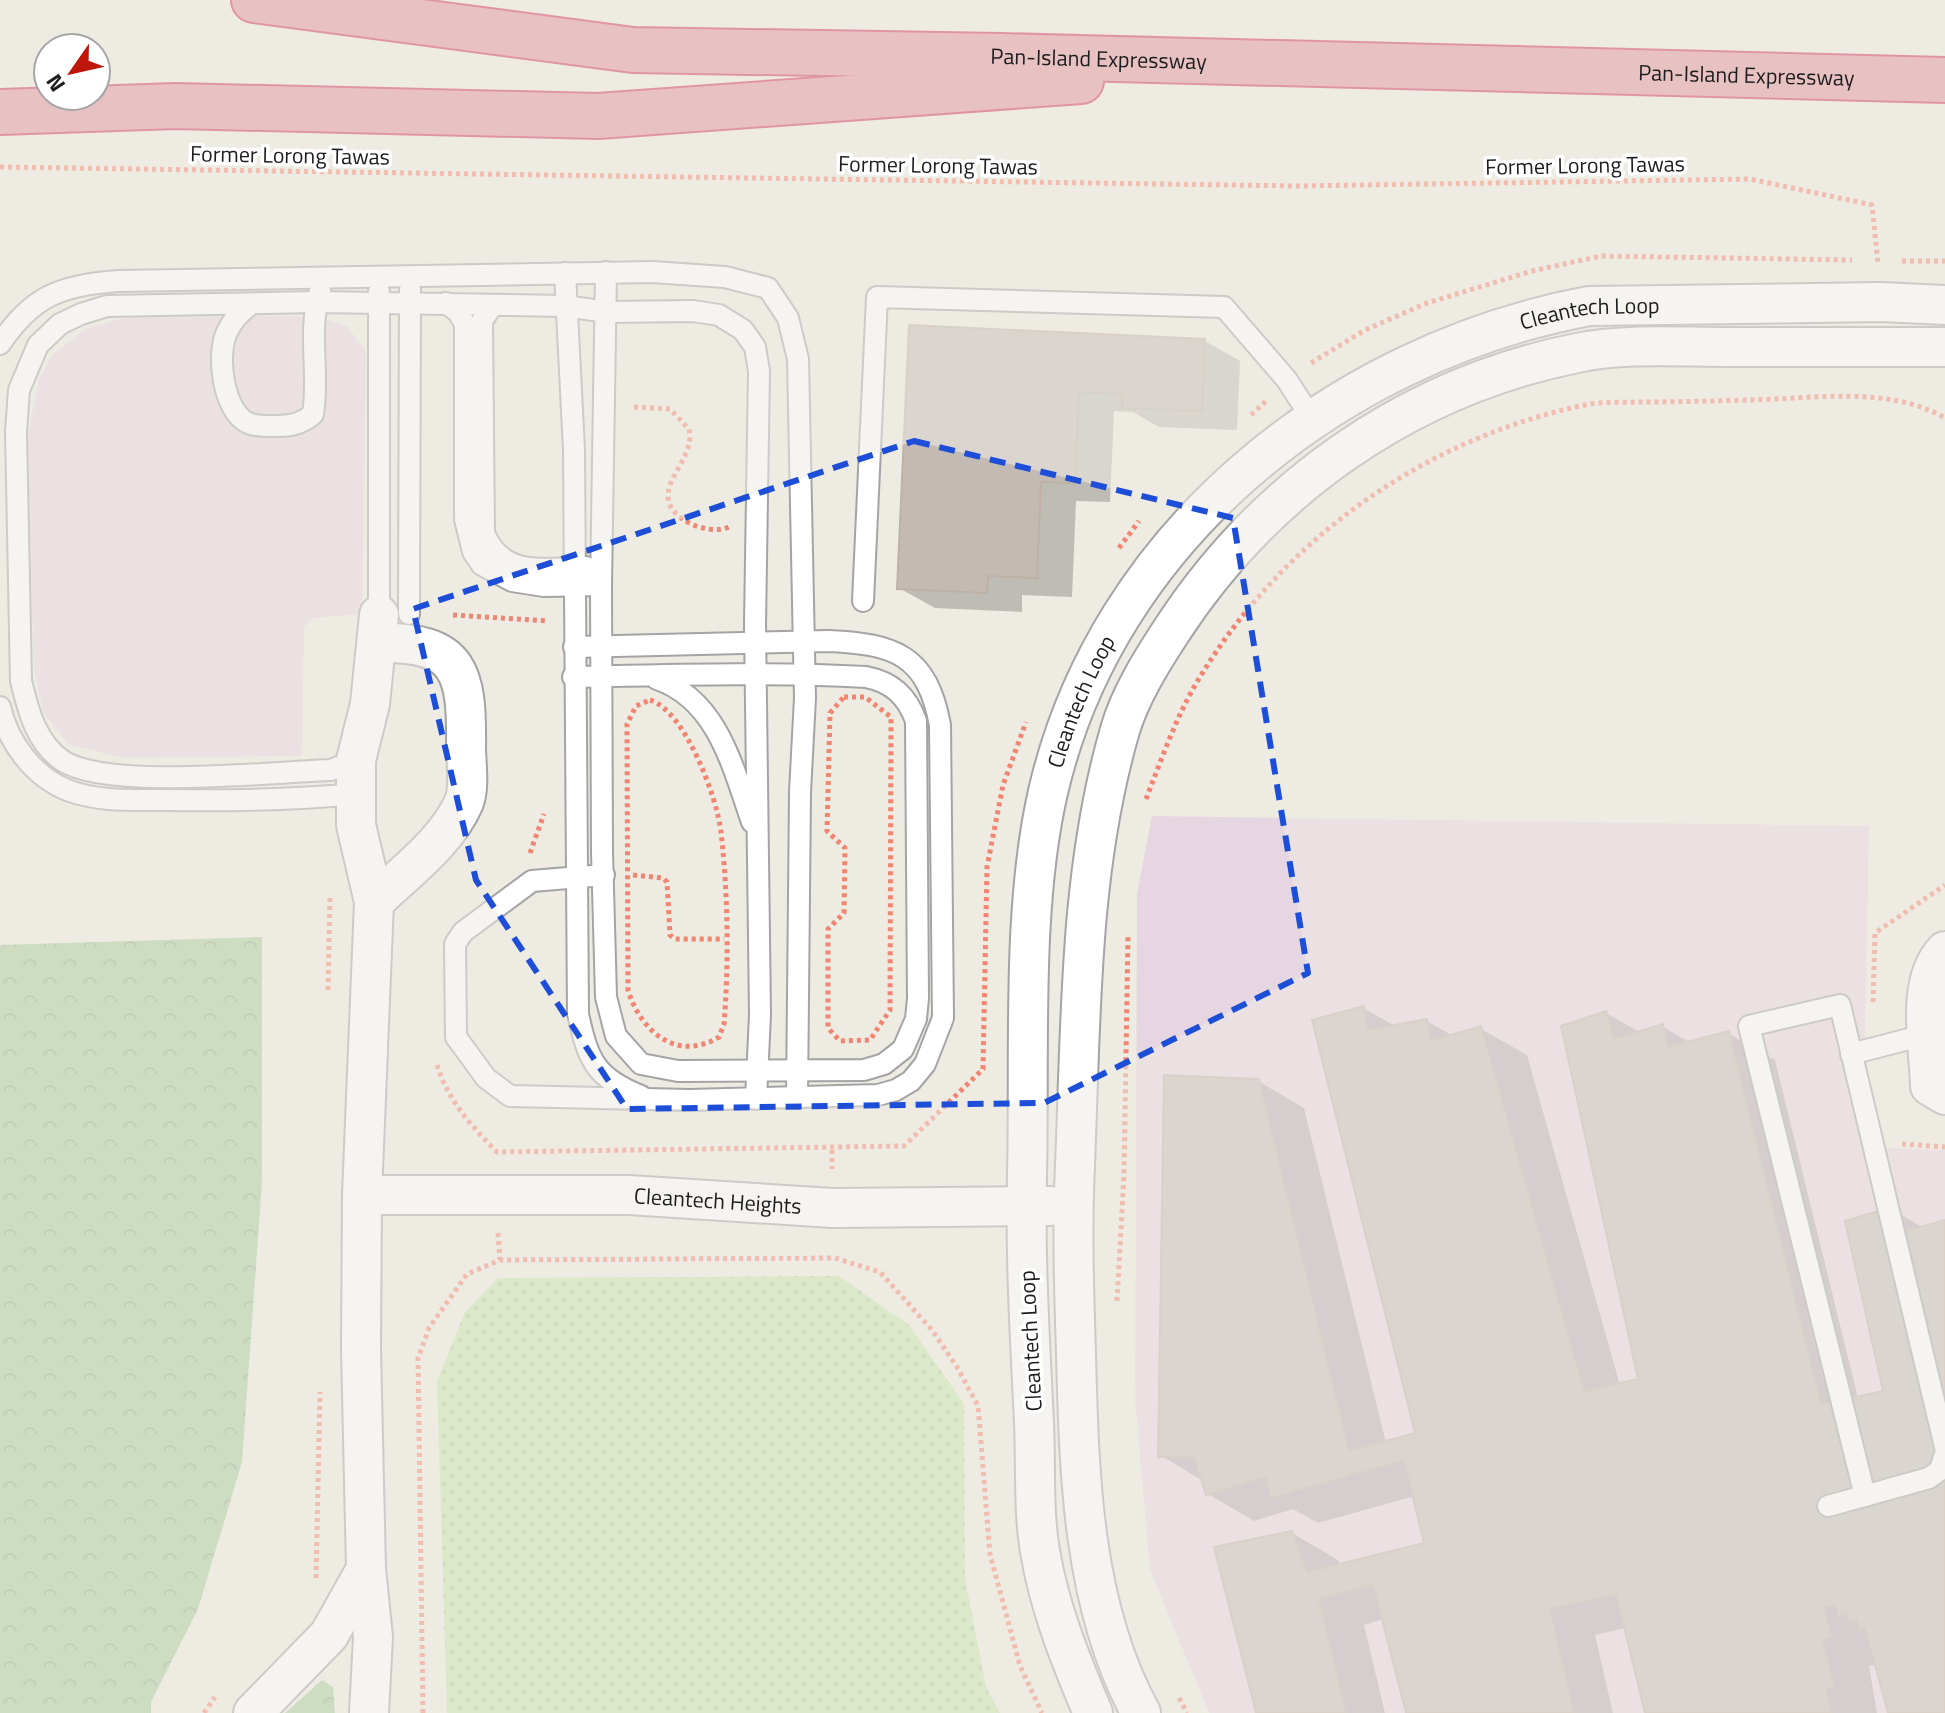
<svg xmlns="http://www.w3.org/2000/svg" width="1945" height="1713" font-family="'Titillium Web',sans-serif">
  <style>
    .industrial { fill: #e6d6e2 }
    .grass { fill: url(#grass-dots) }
    .forest { fill: url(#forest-crowns) }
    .shadow { fill: #0003 }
    .building { fill: #c2bab3; stroke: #beb2a7; stroke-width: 2 }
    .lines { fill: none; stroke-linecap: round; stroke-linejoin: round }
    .service-casing { stroke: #a4a4a4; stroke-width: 24 }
    .minor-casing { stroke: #a4a4a4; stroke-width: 42 }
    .motorway-casing { stroke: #ce2e5b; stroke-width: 48 }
    .path { stroke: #f28570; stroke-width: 5; stroke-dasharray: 4 4; stroke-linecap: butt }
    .service { stroke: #fff; stroke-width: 20 }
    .minor { stroke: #fff; stroke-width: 38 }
    .motorway { stroke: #e18f99; stroke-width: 44 }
    .marked { fill: none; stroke: #1d4ed8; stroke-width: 6; stroke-dasharray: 16 10; stroke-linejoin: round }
    .labels { text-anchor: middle; stroke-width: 7; stroke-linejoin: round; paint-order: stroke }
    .street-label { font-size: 22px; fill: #1d1d1d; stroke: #fff }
  </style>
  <defs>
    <pattern id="grass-dots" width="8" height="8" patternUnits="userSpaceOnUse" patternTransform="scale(2)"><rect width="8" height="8" fill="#c5e5ab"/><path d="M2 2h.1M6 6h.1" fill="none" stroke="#a9c493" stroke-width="1.8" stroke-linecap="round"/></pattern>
    <pattern id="forest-crowns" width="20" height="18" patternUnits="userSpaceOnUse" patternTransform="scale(2)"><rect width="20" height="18" fill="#a6cb9a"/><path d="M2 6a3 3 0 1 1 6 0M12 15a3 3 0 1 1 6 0" fill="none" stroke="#8eae84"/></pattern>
  </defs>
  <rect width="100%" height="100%" fill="#eeebe3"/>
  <g class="industrial">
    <path d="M317,316L347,326L366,352L362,614L313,618L304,627L302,756L123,758L68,744L43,712L34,670L26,444L39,379L51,356L85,329L127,317Z"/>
    <path d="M1152,816L1869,826L1863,1147L1945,1150V1713H1209L1150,1570L1135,1399L1137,894Z"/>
  </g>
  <path class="grass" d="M839,1276L909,1325L964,1404L965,1579L986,1687L1000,1713H447L437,1381L465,1312L498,1278Z"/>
  <g class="forest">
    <path d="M262,937V1182L242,1462L198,1609L151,1702V1713H0V945Z"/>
    <path d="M322,1680L333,1687L335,1713H285Z"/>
  </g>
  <g class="shadow">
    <path d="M910,327L1205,341L1240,361L1237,430L1159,427L1133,412L1114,411L1110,502L1076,501L1072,597L1022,595V612L935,608L899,588Z"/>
    <path d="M1363,1008L1397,1027L1427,1021L1453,1036L1481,1029L1527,1055L1620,1385L1641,1380L1606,1013L1641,1033L1663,1027L1691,1043L1729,1034L1775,1060L1858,1398L1885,1392L1891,1209L1924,1228L1945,1222V1713H1890L1877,1664L1869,1666L1877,1713H1647L1626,1628L1595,1635L1613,1713H1408L1384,1619L1364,1625L1385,1713H1258L1292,1533L1338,1560L1340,1566L1427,1545L1415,1496L1318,1523L1293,1509L1254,1521L1208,1494L1203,1481L1160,1455L1258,1081L1304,1108L1386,1443L1417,1435Z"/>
  </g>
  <g class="building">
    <path d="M909,325L1205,339L1202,411L1122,408L1123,394L1079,392L1075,483L1041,482L1037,578L988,576L987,593L897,589Z"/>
    <path d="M1364,1006L1368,1030L1427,1019L1431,1041L1481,1026L1584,1391L1638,1379L1561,1026L1606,1011L1614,1039L1663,1024L1668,1047L1729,1031L1821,1404L1883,1391L1845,1221L1892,1207L1899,1233L1945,1220V1713H1888L1865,1627L1859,1630L1857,1620L1848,1622L1846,1613L1838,1616L1835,1605L1824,1607L1832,1638L1823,1640L1834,1686L1826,1689L1832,1713H1645L1616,1594L1550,1609L1574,1713H1406L1373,1584L1319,1599L1346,1713H1256L1214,1547L1292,1531L1307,1572L1424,1543L1404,1460L1271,1498L1265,1477L1206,1495L1194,1457H1158L1164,1075L1259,1079L1349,1451L1415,1433L1312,1020Z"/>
  </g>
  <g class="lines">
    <defs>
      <g id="service">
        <path d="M565,273L574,450L578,1014C588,1060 595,1078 641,1096"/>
        <path d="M446,303L458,312L465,324V519L473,552L482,565L512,581L544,586L601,585"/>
        <path d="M251,304C241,312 233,319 227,332C216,355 223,411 248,423C258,427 268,426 279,426C292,426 303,423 313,414C320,372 307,333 320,291"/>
        <path d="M492,306L482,321L484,533C503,579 544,568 586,567"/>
        <path d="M0,344C32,296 61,285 118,281L652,272L725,277L768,288L788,318L798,359L805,698L800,792L797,1098"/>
        <path d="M863,601L877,297L1224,307L1287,380L1312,419"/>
        <path d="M409,614L410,289"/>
        <path d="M379,615V291"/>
        <path d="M574,647L829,641C895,644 927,655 940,725L943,1018L925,1064L911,1081L896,1090L878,1095L690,1100L510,1096L486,1078L456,1037L455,944L463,932L532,881L604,875"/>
        <path d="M573,677C671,675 769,672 866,677C892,682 907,696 916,721L918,998L916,1019L903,1049L884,1064L864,1070L678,1071L641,1064L616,1036L606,997L602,852L601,585L606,272"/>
        <path d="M657,679C718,700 733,768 752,822"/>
        <path d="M0,707C8,742 33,776 67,790C98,802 132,800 165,800C229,801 292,800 356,794"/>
        <path d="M356,760L331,770C271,772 109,790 63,761C36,743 28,710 21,681L16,432L19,390L38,345L60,324L81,314L107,306L316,302L565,306L607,312L693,311L719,315L743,330L755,347L759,371L755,624L760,1015L756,1099"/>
        <path d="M1851,1054L1928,1034"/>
        <path d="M1865,1496L1749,1026L1840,1005L1945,1447"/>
        <path d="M1828,1506L1929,1478L1940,1470L1945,1454"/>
      </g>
      <g id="minor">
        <path d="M374,902C404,873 447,842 464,802C470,787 466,763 466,747C467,673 461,641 378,643"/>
        <path d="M1945,951C1915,983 1929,1045 1930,1086L1945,1095"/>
        <path id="s1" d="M362,1195H629L833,1208L1050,1206"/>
        <path d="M253,1713L329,1635L366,1569"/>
        <path d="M369,1713L373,1637L366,1569L361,1349L362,1195L374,902L356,825V760L370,704L379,615"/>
        <path id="s2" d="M1093,1713C1071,1661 1049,1607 1040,1551C1033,1510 1036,1464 1034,1423C1030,1340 1025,1258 1027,1175C1030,1054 1021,909 1048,792C1107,536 1337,353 1589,306L1881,302L1945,305"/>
        <path d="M1141,1713C1082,1606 1079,1472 1076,1354C1074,1290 1072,1228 1075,1165C1081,1019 1079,871 1120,730C1130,696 1151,662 1170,633C1263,489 1407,387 1577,353C1624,343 1678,347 1726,347C1799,347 1872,347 1945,347"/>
      </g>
      <g id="motorway">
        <path id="s3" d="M254,0L633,50L1001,56L1945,80"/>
        <path d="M0,112L176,106L598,116L1081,81"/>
      </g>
    </defs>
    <use href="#service" class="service-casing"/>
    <use href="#minor" class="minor-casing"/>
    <use href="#motorway" class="motorway-casing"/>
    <g class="path">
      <path d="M0,167L1298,186L1750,179L1872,205L1878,264"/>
      <path d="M1902,261H1945"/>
      <path d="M1311,363L1365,330L1427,303L1532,271L1601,256L1852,260"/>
      <path d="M634,407L670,409L689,429C698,464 636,495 691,524C703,529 717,532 729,527"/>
      <path d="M1251,415L1267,400"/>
      <path d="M1119,548L1139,521"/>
      <path d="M453,615L547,621"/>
      <path d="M844,697H865L891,717L890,1010L870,1040L840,1041L828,1028V929L844,913L845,848L827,831L830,713Z"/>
      <path d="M650,700C685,711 717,797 721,832C728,894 729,962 724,1024L719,1037C676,1063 640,1030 628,990L627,724L636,706Z"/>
      <path d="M1146,799C1162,758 1177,714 1200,677C1284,538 1426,438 1585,405C1602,401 1622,403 1640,402C1676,402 1712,401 1749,400C1812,399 1888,385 1945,418"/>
      <path d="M530,853L544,814"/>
      <path d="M633,875L663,878L667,882L670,935L675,939H724"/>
      <path d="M328,990L330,896"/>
      <path d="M1873,1002L1875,933L1945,885"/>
      <path d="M437,1065C448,1100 471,1126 497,1152L904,1146L983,1069L987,867L1003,785L1026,722"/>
      <path d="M1902,1144L1945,1147"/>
      <path d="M832,1150V1169"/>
      <path d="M498,1233L500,1260"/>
      <path d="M1117,1301L1124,1175L1128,935"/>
      <path d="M316,1578L320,1392"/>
      <path d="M1179,1698L1187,1713"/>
      <path d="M204,1713L215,1697"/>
      <path d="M423,1713L418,1358L429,1328L467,1274L500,1260L835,1258L880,1272L932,1330L957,1367L978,1406L990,1554L1020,1666L1042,1713"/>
    </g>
    <use href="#service" class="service"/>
    <use href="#minor" class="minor"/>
    <use href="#motorway" class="motorway"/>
  </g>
  <path d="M0 0H1945V1713H0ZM914,441L1233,518L1308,973L1044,1103L627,1109L476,880L413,609Z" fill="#eeebe3" fill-opacity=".55" fill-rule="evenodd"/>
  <path class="marked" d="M914,441L1233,518L1308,973L1044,1103L627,1109L476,880L413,609Z"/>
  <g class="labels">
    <g class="street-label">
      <text dy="8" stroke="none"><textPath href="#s3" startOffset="848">Pan-Island Expressway</textPath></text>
      <text dy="8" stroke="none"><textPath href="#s3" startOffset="1496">Pan-Island Expressway</textPath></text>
      <text transform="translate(290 155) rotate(1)" y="8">Former Lorong Tawas</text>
      <text transform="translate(938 165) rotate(1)" y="8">Former Lorong Tawas</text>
      <text transform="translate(1585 165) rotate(-1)" y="8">Former Lorong Tawas</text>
      <text dy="8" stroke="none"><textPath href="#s2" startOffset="1700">Cleantech Loop</textPath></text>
      <text dy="8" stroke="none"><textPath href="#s2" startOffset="1028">Cleantech Loop</textPath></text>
      <text dy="8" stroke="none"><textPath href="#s1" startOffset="356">Cleantech Heights</textPath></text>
      <text transform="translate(1030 1341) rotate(-93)" y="8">Cleantech Loop</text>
    </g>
  </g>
  <g transform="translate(72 72) rotate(236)"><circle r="38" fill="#ffffff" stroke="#a5a5a5" stroke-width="2"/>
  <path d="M0-6L14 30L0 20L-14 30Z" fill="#bf160b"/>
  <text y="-12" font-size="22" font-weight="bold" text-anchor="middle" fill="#1d1d1d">N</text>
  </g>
</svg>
